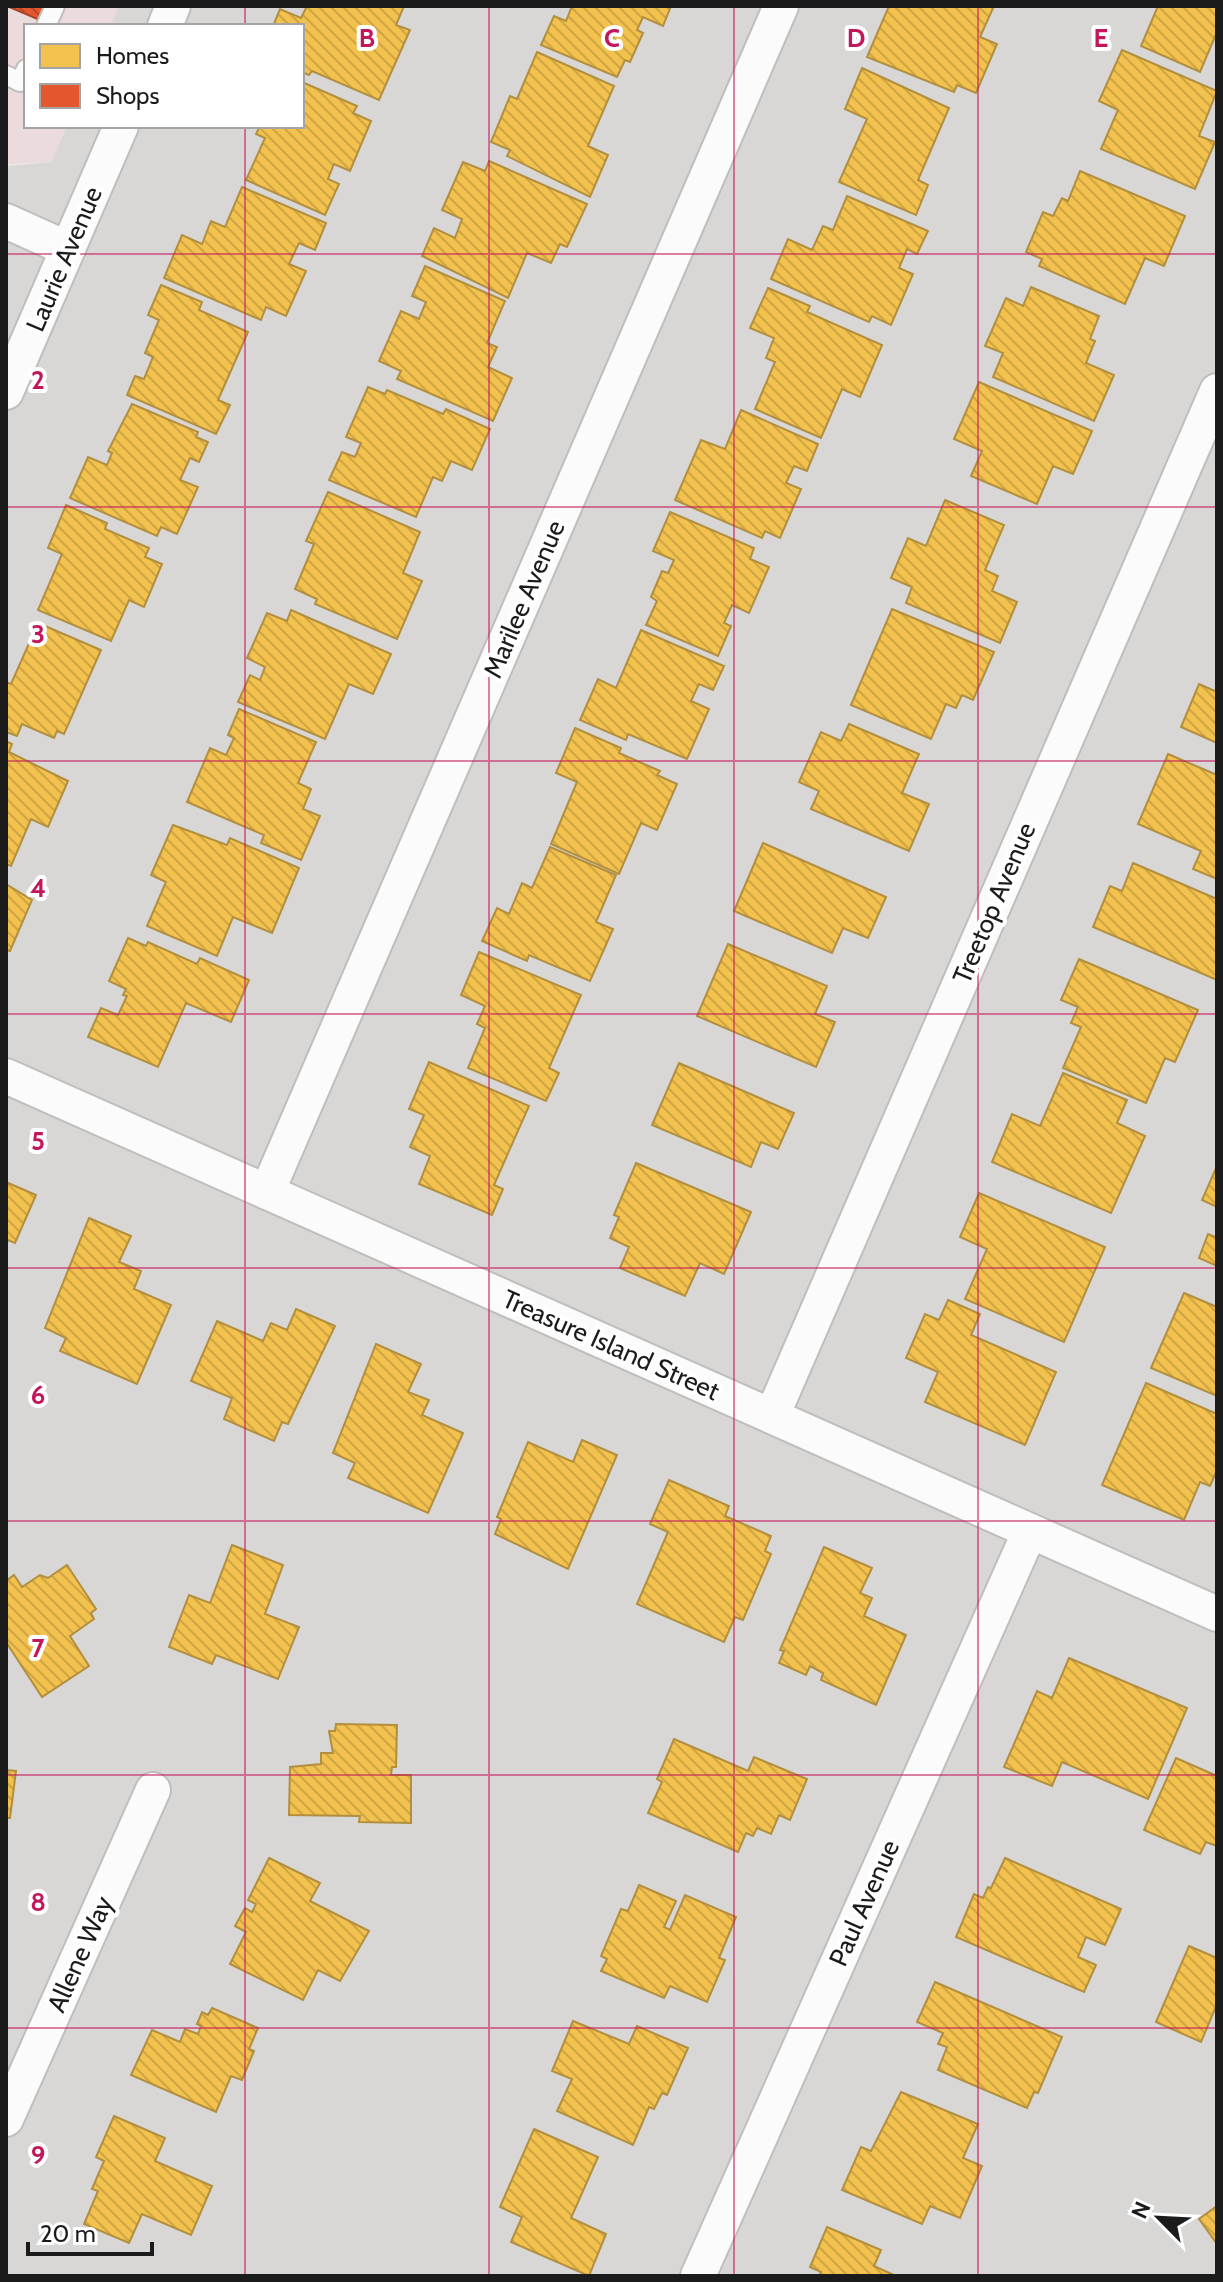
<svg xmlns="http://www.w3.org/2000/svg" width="1223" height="2282" font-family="Cabin,sans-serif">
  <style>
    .residential { fill: #d9d7d5 }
    .commercial { fill: #ebdbdc }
    .homes { fill: url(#homes-back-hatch); stroke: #b28f3f; stroke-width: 2 }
    .shops { fill: url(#shops-back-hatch); stroke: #a84528; stroke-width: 2 }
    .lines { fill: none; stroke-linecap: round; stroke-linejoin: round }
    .service-casing { stroke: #bfbebc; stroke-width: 22 }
    .minor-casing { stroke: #bfbebc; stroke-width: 38 }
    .service { stroke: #fcfbfb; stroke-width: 18 }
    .minor { stroke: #fcfbfb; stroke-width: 34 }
    .grid { fill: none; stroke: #c2185b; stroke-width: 2; stroke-opacity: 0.55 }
    .labels { text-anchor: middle; stroke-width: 8; stroke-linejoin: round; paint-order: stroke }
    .street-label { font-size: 26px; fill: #1b1b1b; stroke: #fff }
    .grid-label { font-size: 26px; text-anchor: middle; font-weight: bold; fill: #c2185b; stroke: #fff; stroke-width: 8; stroke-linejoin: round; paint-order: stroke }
  </style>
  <defs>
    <pattern id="homes-back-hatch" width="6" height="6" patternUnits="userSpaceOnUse" patternTransform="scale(2)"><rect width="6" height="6" fill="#f2c14e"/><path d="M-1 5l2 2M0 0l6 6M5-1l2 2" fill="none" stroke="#cfa544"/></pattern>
    <pattern id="shops-back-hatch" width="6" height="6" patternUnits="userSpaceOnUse" patternTransform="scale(2)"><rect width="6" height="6" fill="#e4572e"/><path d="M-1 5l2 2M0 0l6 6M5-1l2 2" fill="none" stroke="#b84726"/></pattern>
  </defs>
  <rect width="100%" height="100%" fill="#eae7e4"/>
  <path class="residential" d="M119,6H1217V2276H6V173L9,166L51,162L67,126H302V26H110Z"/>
  <path class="commercial" d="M6,6H119L110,26H26V126H67L51,162L6,164Z"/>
  <g class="homes">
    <path d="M307,6H404L396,25L410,30L379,100L312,71L309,75L302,72V26H273L280,9L301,18Z"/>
    <path d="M572,6H671L663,26L643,17L637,30L643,33L630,62L625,60L617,77L541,45L554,16L566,21Z"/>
    <path d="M889,6H994L980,37L997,44L976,93L957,85L954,92L867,57Z"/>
    <path d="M1158,6H1217V32L1200,72L1141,46Z"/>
    <path d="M1122,50L1217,91L1199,136L1215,142L1195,189L1101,149L1118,110L1099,101Z"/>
    <path d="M537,52L614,86L588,146L608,155L590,197L507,156L510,150L491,142L510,96L517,99Z"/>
    <path d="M862,68L949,108L918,180L928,185L916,215L839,182L867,119L845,109Z"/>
    <path d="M302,82L357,106L353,113L371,121L350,171L334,164L328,179L339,184L325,215L246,180L265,138L256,134L260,126H302Z"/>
    <path d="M489,161L587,204L567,247L560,244L551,263L527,253L508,298L422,256L434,228L455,238L462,219L442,210L463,162L485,171Z"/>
    <path d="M1080,171L1185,216L1164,266L1145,258L1125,304L1039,266L1042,259L1026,252L1043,212L1053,216L1062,198L1068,201Z"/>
    <path d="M242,187L326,223L315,250L299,243L289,264L306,271L286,316L266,307L261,320L164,278L182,235L202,244L211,221L225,227Z"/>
    <path d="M847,196L928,231L917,254L907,249L899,268L913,274L891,325L872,316L869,322L771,279L788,239L812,250L823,226L833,230Z"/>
    <path d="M425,266L505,301L487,343L497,347L488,367L512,378L493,421L397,379L401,371L379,361L401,311L419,319L426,302L412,296Z"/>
    <path d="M161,285L202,302L199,310L248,332L218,400L230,405L216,434L127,395L135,376L144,379L153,357L145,353L159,320L148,315Z"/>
    <path d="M1031,287L1099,316L1090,339L1095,341L1086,363L1114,375L1094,421L993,377L1003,353L985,346L1006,298L1023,306Z"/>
    <path d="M768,288L810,306L807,312L882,345L860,397L842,389L821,438L755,409L775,362L766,358L774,338L750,328Z"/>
    <path d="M979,382L1092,431L1073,474L1053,466L1037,504L971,476L982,451L954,439Z"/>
    <path d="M368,387L385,394L387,390L443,414L446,409L490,429L472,470L451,461L442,481L433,477L416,517L329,480L342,452L355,457L361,443L346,437Z"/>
    <path d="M132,404L198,432L196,437L208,442L199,462L190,458L180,480L198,487L177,534L161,527L157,536L70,498L88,457L107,465L112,453L108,451Z"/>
    <path d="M741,410L818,444L807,471L794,466L786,483L801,489L780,538L765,531L762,538L675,500L701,440L725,449Z"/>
    <path d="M328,492L420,532L403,573L422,581L397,639L315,604L317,599L295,589L314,544L306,541Z"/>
    <path d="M945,500L1004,525L985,570L998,576L992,591L1017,602L1000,643L906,603L912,587L891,578L908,538L926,546Z"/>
    <path d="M66,505L107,523L105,529L149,548L145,557L162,564L144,607L129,600L111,641L38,610L62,554L48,548Z"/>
    <path d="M670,512L754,548L750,559L769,567L749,613L732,605L724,623L731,626L718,656L646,625L657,601L651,597L662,571L668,573L674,560L653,551Z"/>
    <path d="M892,609L994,652L973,700L962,695L956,708L946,704L931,739L851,705Z"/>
    <path d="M291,610L391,654L373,694L349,684L325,739L238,702L250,675L260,680L265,667L247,658L267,613L287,621Z"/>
    <path d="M38,623L101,650L64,734L57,731L54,738L22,724L17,736L6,732V682L11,684Z"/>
    <path d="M641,630L724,666L713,690L699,684L691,701L709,709L687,759L628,734L626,740L580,720L598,679L616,688Z"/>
    <path d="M1199,684L1217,692V743L1181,727Z"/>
    <path d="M239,709L316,742L298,783L311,789L303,809L320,816L301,860L261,843L264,835L187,802L210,748L226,755L234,738L228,735Z"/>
    <path d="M849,724L919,754L902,793L929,804L909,851L811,809L819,791L799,782L821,732L841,741Z"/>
    <path d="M575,728L621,748L619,753L660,771L657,775L677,784L657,830L641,823L619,874L551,844L577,782L556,773Z"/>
    <path d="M6,741L12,744L9,752L68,781L48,827L31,819L11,866L6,864Z"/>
    <path d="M1168,754L1217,775V879L1193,869L1201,851L1138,824Z"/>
    <path d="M173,825L227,845L230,838L299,868L272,933L233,917L217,956L147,926L166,882L151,875Z"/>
    <path d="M763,843L886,897L868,938L843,928L832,953L734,911Z"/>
    <path d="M550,847L616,875L596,922L613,929L590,981L529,955L527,961L482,941L497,908L509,914L522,883L532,888Z"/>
    <path d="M1133,863L1217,899V980L1093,927L1110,886L1122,891Z"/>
    <path d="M6,884L32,900L10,951L6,950Z"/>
    <path d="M128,938L146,946L148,942L197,964L200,958L249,980L231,1022L186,1003L158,1067L88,1037L101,1008L118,1015L127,996L123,995L126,989L109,981Z"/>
    <path d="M728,944L827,986L815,1014L835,1022L816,1067L697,1016Z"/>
    <path d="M479,952L581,995L549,1068L559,1073L546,1101L468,1068L485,1028L477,1024L485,1006L461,995Z"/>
    <path d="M1079,959L1198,1010L1175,1062L1165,1058L1146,1103L1063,1068L1081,1027L1071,1023L1078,1007L1061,1000Z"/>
    <path d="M429,1062L529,1106L494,1185L503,1189L492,1215L419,1184L430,1156L410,1147L424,1115L409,1109Z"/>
    <path d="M679,1063L794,1113L778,1149L761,1142L751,1167L652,1125Z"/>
    <path d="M1063,1073L1127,1100L1117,1123L1145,1136L1111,1213L992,1162L1012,1114L1040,1126Z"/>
    <path d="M636,1163L751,1212L724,1274L700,1263L685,1296L620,1268L629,1247L610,1238L619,1217L614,1215Z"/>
    <path d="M1217,1166V1207L1202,1200Z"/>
    <path d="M6,1182L36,1195L15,1243L8,1240L6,1245Z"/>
    <path d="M979,1193L1105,1247L1064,1342L965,1299L987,1249L960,1237Z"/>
    <path d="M89,1218L131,1236L119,1262L141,1271L134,1289L171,1305L137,1384L60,1351L66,1338L45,1328Z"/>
    <path d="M1208,1234L1217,1238V1266L1199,1258Z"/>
    <path d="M1184,1293L1217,1307V1396L1151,1368Z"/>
    <path d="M948,1300L980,1314L971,1335L1056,1372L1025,1445L925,1402L938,1372L906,1358L925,1314L939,1320Z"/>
    <path d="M296,1309L335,1326L288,1424L282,1422L274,1441L224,1419L232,1398L191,1381L217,1321L263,1341L271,1323L287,1330Z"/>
    <path d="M376,1344L421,1364L408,1392L429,1400L422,1415L463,1433L428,1513L348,1478L355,1463L333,1453Z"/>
    <path d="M1146,1383L1217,1414V1470L1210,1486L1200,1482L1184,1520L1102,1485Z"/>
    <path d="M582,1440L617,1455L568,1569L495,1534L501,1519L497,1517L528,1442L573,1462Z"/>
    <path d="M669,1480L729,1506L725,1516L771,1536L765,1551L771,1554L743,1620L735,1617L724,1642L637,1604L668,1532L650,1524Z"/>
    <path d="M232,1545L283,1565L265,1614L299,1627L278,1679L216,1655L212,1664L169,1647L189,1595L210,1603Z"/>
    <path d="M824,1547L872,1568L860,1593L872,1598L864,1616L906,1635L876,1705L821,1680L823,1673L810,1666L806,1675L779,1663L784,1651L780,1650Z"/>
    <path d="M67,1565L96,1609L91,1613L94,1619L70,1636L89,1666L42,1697L6,1642V1581L14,1575L22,1587L40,1575L48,1578Z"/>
    <path d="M1069,1658L1187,1708L1148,1799L1062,1762L1052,1786L1004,1767L1037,1691L1052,1698Z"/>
    <path d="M336,1724L397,1725L396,1767H392L391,1775H411V1823L359,1822L360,1816L289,1815L290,1767L321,1764V1753H333L329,1731H335Z"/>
    <path d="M674,1739L748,1771L754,1757L807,1779L790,1820L779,1815L771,1834L757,1828L753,1836L746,1833L738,1852L648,1813L662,1782L657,1779Z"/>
    <path d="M1176,1758L1217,1776V1846L1206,1842L1200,1854L1144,1830Z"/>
    <path d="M6,1770L16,1771L10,1818H6Z"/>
    <path d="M269,1858L320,1883L310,1901L369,1931L340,1981L318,1970L303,2000L230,1964L246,1932L235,1926L245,1908L252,1912L256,1904L248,1900Z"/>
    <path d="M1005,1858L1121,1909L1105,1945L1086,1937L1078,1957L1096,1965L1084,1992L956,1937L974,1894L983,1898L988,1887L991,1888Z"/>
    <path d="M639,1885L676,1901L664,1927L670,1930L685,1895L736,1917L719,1958L725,1960L707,2002L670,1986L664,1998L601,1971L607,1959L601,1956L621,1909L628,1911Z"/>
    <path d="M1189,1946L1217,1958V2004L1201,2042L1156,2022Z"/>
    <path d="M935,1982L1062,2037L1038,2093L1034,2092L1027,2108L938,2070L947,2047L938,2044L943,2033L917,2022Z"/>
    <path d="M212,2008L258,2028L249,2049L254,2051L242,2080L231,2076L216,2112L131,2075L152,2030L180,2042L185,2029L198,2034L201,2026L197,2024L202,2012L208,2015Z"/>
    <path d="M573,2021L629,2044L637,2026L688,2048L667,2095L662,2093L654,2109L649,2107L633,2145L557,2111L572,2079L552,2071Z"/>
    <path d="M901,2092L978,2124L963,2158L982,2166L960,2218L930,2206L922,2224L842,2190L861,2147L871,2151Z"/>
    <path d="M114,2116L165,2138L155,2161L212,2186L191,2235L142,2214L129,2243L84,2224L98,2191L92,2189L104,2161L96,2157Z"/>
    <path d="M534,2129L598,2157L571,2218L606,2234L589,2276L511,2242L522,2217L500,2207Z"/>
    <path d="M1217,2206V2244L1199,2219Z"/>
    <path d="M827,2227L881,2250L874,2266L896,2276H819L821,2272L810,2267Z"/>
  </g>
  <path class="shops" d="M7,6H48L42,21Z"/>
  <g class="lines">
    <defs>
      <g id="service">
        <path d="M46,26L55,6"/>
        <path d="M6,75L20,82L26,69"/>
      </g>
      <g id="minor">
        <path d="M165,26L173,6"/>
        <path d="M6,221L68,249"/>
        <path d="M6,392L121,126"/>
        <path d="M6,1076L1217,1614"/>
        <path d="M267,1192L781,6"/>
        <path d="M772,1416L1217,391"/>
        <path d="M6,2119L153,1790"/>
        <path d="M698,2276L1030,1531"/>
      </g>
    </defs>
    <use href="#service" class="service-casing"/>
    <use href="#minor" class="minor-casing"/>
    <use href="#service" class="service"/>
    <use href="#minor" class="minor"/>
  </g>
  <path class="grid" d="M245,6V26M489,6V2276M734,6V2276M978,6V2276M245,126V2276M6,254H1217M6,507H1217M6,761H1217M6,1014H1217M6,1268H1217M6,1521H1217M6,1775H1217M6,2028H1217"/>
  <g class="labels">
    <g class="street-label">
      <text transform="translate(64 259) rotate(-67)" y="9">Laurie Avenue</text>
      <text transform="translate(524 599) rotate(-67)" y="9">Marilee Avenue</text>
      <text transform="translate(994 903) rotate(-67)" y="9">Treetop Avenue</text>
      <text transform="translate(611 1345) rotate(24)" y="9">Treasure Island Street</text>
      <text transform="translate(864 1903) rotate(-66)" y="9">Paul Avenue</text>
      <text transform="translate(80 1954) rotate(-66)" y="9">Allene Way</text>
    </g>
  </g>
  <g class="grid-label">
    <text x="367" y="47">B</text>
    <text x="612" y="47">C</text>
    <text x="856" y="47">D</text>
    <text x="1101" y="47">E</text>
    <text x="38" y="389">2</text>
    <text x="38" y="643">3</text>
    <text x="38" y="897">4</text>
    <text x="38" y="1150">5</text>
    <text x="38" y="1404">6</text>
    <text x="38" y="1657">7</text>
    <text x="38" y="1911">8</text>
    <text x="38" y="2164">9</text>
  </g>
  <rect width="1223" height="2282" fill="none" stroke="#1b1b1b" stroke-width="16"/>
  <rect x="24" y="24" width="280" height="104" fill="#ffffff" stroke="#a4a4a4" stroke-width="2"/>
  <rect x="40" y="44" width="40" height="24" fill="#f2c14e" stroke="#a4a4a4" stroke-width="2"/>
  <text x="96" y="64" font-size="24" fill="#1b1b1b">Homes</text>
  <rect x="40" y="84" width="40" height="24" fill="#e4572e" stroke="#a4a4a4" stroke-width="2"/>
  <text x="96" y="104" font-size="24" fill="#1b1b1b">Shops</text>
  <g transform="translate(1159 2218) rotate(294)" stroke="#ffffff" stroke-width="6" paint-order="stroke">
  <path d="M0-6L14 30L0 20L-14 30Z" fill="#1b1b1b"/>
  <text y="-12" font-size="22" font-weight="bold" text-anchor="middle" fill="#1b1b1b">N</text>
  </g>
  <path d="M28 2242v12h124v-12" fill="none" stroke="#1b1b1b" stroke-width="4"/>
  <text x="40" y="2242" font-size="24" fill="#1b1b1b" stroke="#ffffff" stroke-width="6" paint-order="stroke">20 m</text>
</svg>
